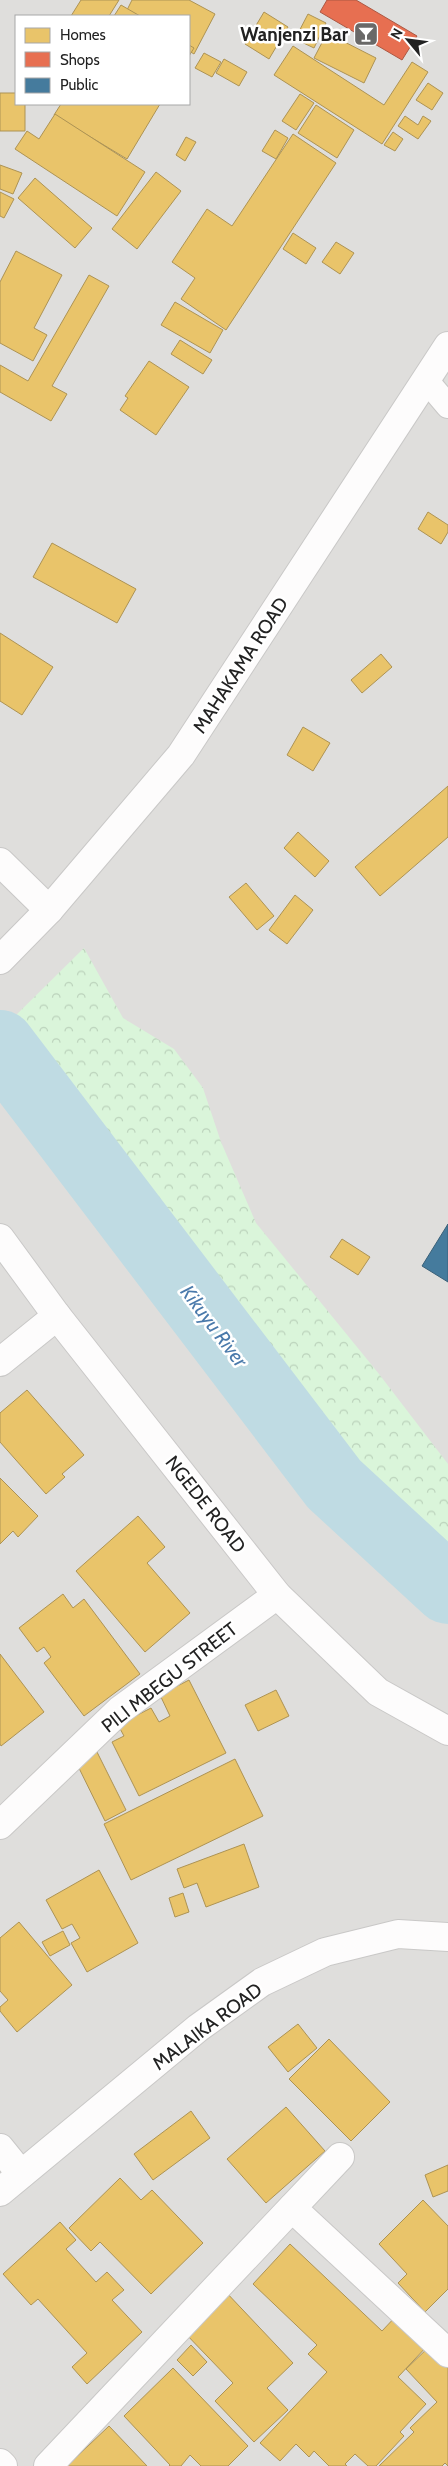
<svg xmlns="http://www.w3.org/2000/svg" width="448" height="2466" font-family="Cabin,sans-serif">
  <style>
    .residential { fill: #dfdedc; fill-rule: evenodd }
    .park { fill: url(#park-crowns) }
    .homes { fill: #e9c46a; stroke: #ad9354 }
    .shops { fill: #e76f51; stroke: #ac5843 }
    .public { fill: #457b9d; stroke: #3a6078 }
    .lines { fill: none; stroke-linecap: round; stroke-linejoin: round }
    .river { stroke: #bfdbe3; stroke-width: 70 }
    .service-casing { stroke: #c9c8c7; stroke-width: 26 }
    .minor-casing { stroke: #c9c8c7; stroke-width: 30 }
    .tertiary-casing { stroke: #c9c8c7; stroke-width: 30 }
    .service { stroke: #fdfcfc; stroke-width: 24 }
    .minor { stroke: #fdfcfc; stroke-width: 28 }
    .tertiary { stroke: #fdfcfc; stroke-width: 28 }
    .labels { text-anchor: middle; stroke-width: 5; stroke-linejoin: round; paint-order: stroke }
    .poi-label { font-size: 19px; font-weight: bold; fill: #222; stroke: #fff; text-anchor: end }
    .street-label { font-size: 19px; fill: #222; stroke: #fff }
    .water-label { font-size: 20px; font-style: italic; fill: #4a7aab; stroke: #fff }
  </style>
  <defs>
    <pattern id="park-crowns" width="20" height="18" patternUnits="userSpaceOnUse" patternTransform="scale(1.25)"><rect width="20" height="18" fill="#daf5da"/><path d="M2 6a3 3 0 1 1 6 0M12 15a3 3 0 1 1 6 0" fill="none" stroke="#bbd2bb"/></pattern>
  </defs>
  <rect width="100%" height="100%" fill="#f0eeeb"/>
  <path class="residential" d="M0,0H448V2466H0ZM16,16H189V104H16Z"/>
  <path class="park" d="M84,948L123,1018L174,1049L203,1088L221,1142L256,1223L379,1374L448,1464V1571L300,1420L177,1256L11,1020Z"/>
  <g class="homes">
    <path d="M81,0H119L109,16H71Z"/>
    <path d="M132,0H189L215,14L194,54L189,51V16H124Z"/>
    <path d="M121,5L140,16H114Z"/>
    <path d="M264,12L288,27L269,59L245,44Z"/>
    <path d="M308,14L326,23L314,48L295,39Z"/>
    <path d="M327,33L376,58L364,83L314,58Z"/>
    <path d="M189,45L194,48L189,56Z"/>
    <path d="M293,46L384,105L412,62L428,72L382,144L274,75Z"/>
    <path d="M204,53L221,62L212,77L195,68Z"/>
    <path d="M224,59L247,72L239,86L216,73Z"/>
    <path d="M428,83L443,93L432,110L416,100Z"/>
    <path d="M0,93H16V104H25V131H0Z"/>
    <path d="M300,94L314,103L296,130L282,121Z"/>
    <path d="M61,104H160L127,159L54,115Z"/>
    <path d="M316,105L354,130L337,158L298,133Z"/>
    <path d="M55,114L145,172L117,216L15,149L27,131L39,139Z"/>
    <path d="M405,116L418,125L423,116L431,121L418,139L398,126Z"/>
    <path d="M275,130L288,138L276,159L262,151Z"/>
    <path d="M393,132L403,139L395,151L384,145Z"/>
    <path d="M293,134L336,163L226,330L181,299L195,278L172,262L207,209L232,226Z"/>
    <path d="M186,137L196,142L185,161L176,155Z"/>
    <path d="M0,165L22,173L13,194L0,189Z"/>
    <path d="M156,172L181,191L137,249L112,229Z"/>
    <path d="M35,178L92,228L75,248L18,198Z"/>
    <path d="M0,192L14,199L4,218L0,216Z"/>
    <path d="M293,233L316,248L306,264L283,249Z"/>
    <path d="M336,242L354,253L340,274L322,262Z"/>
    <path d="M16,251L62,275L34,328L47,335L33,361L0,343V282Z"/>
    <path d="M89,275L109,286L52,386L67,394L51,421L0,392V365L28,381Z"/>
    <path d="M175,302L223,330L210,353L161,325Z"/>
    <path d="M180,340L212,360L203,374L171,354Z"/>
    <path d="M149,361L189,387L156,435L120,410L128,398L125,396Z"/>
    <path d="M428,512L448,525V532L441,544L418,529Z"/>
    <path d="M52,543L136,589L117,623L33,577Z"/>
    <path d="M0,633L53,667L22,715L0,701Z"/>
    <path d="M381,654L392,667L362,693L351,680Z"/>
    <path d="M303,727L330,743L313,771L287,755Z"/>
    <path d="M448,786V837L380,896L355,867Z"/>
    <path d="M298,832L329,861L315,877L284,848Z"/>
    <path d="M246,883L274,916L257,930L229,897Z"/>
    <path d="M295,895L313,910L287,944L269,930Z"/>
    <path d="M342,1239L370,1257L358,1275L330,1257Z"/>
    <path d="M27,1390L84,1455L62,1474L65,1477L46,1494L0,1442V1413Z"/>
    <path d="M0,1478L38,1516L18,1537L13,1531L0,1544Z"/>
    <path d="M138,1516L165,1547L147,1563L190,1613L145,1652L76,1571Z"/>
    <path d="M63,1594L73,1608L84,1599L140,1674L84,1716L44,1663L51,1657L44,1647L37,1652L19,1628Z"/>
    <path d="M0,1654L44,1712L1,1746L0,1744Z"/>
    <path d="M189,1680L226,1753L139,1796L112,1742L124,1736L118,1725L151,1708L159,1722L170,1716L160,1695Z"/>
    <path d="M276,1690L289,1716L258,1731L245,1705Z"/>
    <path d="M96,1750L126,1810L105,1821L75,1760Z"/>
    <path d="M235,1759L263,1816L131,1880L104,1824Z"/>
    <path d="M244,1844L259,1887L206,1907L197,1883L184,1888L177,1869Z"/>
    <path d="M99,1870L138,1943L87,1972L71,1943L80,1938L72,1924L62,1929L46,1900Z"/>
    <path d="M183,1893L189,1912L175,1917L169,1898Z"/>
    <path d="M19,1922L72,1985L17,2032L0,2011V2007L8,2000L0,1991V1938Z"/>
    <path d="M63,1931L70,1945L50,1956L42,1942Z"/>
    <path d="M298,2024L317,2048L288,2072L268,2047Z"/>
    <path d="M329,2039L390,2102L351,2141L289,2079Z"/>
    <path d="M286,2107L325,2151L266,2203L227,2159Z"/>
    <path d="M191,2111L210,2138L153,2180L134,2154Z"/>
    <path d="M448,2165V2191L433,2197L425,2175Z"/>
    <path d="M120,2178L141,2200L152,2190L203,2243L151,2294L100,2242L91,2251L69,2228Z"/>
    <path d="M423,2200L448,2226V2289L425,2312L398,2283L407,2274L379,2244Z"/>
    <path d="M60,2222L76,2240L66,2249L96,2282L107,2272L124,2290L112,2300L142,2332L87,2384L72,2367L87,2353L38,2299L31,2305L3,2274Z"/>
    <path d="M290,2244L382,2331L398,2314L429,2344L398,2377L426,2404L400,2432L404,2436L376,2466H368L355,2454L345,2464L347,2466H329L314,2451L309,2457L296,2444L280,2461L260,2443L327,2372L308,2354L317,2345L253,2284Z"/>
    <path d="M224,2290L293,2363L267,2388L288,2410L254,2442L215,2401L233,2383L183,2331Z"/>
    <path d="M432,2344L448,2361V2466L445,2463L442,2466H379L414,2432L410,2428L437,2402L406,2369Z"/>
    <path d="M191,2345L207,2362L193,2376L177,2360Z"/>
    <path d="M173,2368L248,2446L228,2466H201L190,2455L181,2466H169L170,2465L124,2416Z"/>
    <path d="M109,2426L147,2466H67Z"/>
  </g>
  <path class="shops" d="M327,0H356L417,36L402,60L320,12Z"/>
  <path class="public" d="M448,1224V1282L422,1266Z"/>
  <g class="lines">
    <path class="river" d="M0,1045L334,1484L448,1589"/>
    <defs>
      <path id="service" d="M426,380L448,406"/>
      <g id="minor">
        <path d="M0,862L49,910"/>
        <path d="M0,1238L57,1316L277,1595L378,1692L448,1731"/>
        <path d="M0,1362L57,1316"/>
        <path d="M0,1825L120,1710L277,1595"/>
        <path d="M0,2148L21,2174"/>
        <path d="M0,2192L198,2028L262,1982L325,1952L398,1934L448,1937"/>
        <path d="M292,2208L448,2353"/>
        <path d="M0,2463L3,2466"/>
        <path d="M48,2466L340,2157"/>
      </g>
      <path id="tertiary" d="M0,960L49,910L181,755L448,346"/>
    </defs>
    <use href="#service" class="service-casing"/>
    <use href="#minor" class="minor-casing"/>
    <use href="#tertiary" class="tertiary-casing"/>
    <use href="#service" class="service"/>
    <use href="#minor" class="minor"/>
    <use href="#tertiary" class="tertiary"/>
  </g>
  <defs>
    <symbol id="bar-square" viewBox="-11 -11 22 22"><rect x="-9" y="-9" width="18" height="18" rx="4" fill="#6a6968" stroke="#fff"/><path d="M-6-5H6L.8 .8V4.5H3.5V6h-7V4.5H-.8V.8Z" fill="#fff"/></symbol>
  </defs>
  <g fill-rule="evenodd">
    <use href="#bar-square" x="352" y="20" width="28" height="28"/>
  </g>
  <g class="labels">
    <g class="poi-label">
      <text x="348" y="41">Wanjenzi Bar</text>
    </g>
    <g class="street-label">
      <text transform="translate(240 665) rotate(-57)" y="7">MAHAKAMA ROAD</text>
      <text transform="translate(206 1504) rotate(52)" y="7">NGEDE ROAD</text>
      <text transform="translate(169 1677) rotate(-38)" y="7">PILI MBEGU STREET</text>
      <text transform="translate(207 2026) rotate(-37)" y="7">MALAIKA ROAD</text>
    </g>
    <g class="water-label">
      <text transform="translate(214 1326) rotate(53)" y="7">Kikuyu River</text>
    </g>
  </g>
  <rect x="15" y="15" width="175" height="90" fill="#ffffff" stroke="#a7a7a7"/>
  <rect x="25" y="28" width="25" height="15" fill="#e9c46a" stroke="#a7a7a7"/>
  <text x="60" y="40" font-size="15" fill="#222222">Homes</text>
  <rect x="25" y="52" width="25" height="15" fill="#e76f51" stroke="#a7a7a7"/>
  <text x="60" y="65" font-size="15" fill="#222222">Shops</text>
  <rect x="25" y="78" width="25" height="15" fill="#457b9d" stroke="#a7a7a7"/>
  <text x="60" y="90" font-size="15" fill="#222222">Public</text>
  <g transform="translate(408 40) rotate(299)" stroke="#ffffff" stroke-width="4" paint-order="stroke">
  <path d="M0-4L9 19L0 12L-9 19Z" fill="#222222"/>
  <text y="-8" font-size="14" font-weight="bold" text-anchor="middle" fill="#222222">N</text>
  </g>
</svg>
